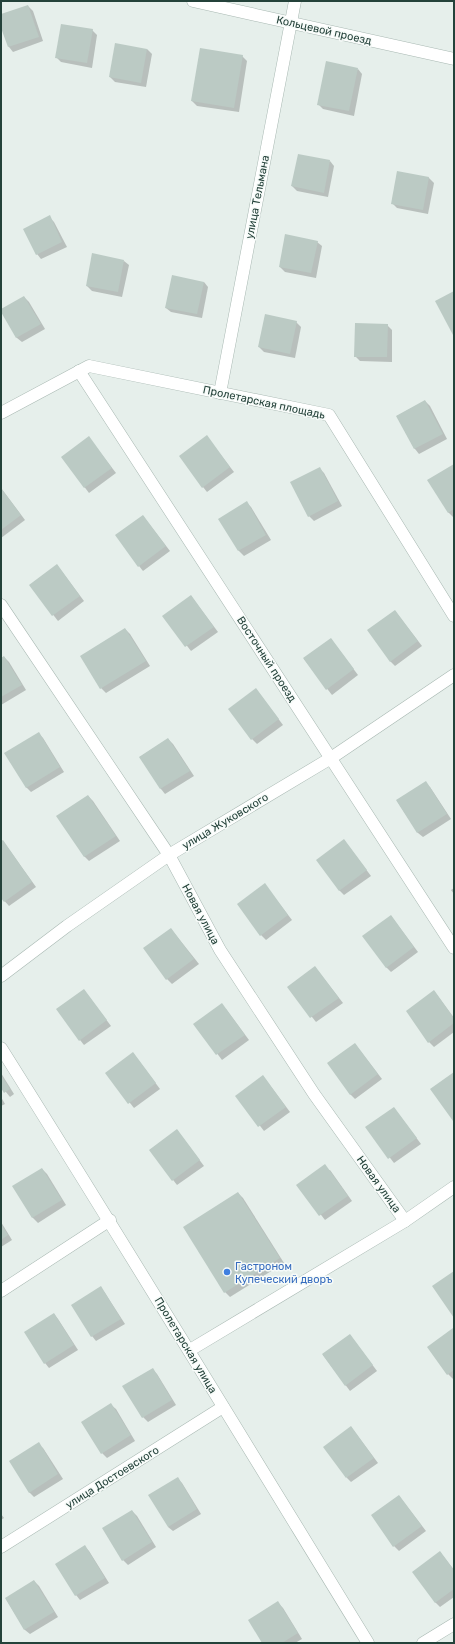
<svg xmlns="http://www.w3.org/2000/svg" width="455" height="1644" font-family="Rubik,sans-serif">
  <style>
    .shadow { fill: #0003 }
    .building { fill: #bbcac4 }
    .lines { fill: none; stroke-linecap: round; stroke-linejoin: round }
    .minor-casing { stroke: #a8b8b2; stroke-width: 13 }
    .tertiary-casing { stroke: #a8b8b2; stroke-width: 13 }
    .minor { stroke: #fff; stroke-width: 12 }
    .tertiary { stroke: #fff; stroke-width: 12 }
    .shop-dot { fill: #3f7fe0; stroke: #f7fbf9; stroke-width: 1.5 }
    .labels { text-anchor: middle; stroke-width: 3; stroke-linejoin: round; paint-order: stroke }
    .street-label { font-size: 11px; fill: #24423a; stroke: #f7fbf9 }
    .shop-label { font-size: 11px; fill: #366cbe; stroke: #f7fbf9; text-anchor: start }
  </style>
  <rect width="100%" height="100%" fill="#e6efeb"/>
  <g class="shadow">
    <path d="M28,6L33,11L43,41L13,52L9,47L1,25V15Z"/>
    <path d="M92,30L97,35L92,68L61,62L56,57Z"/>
    <path d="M147,49L152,54L146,87L115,82L110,77Z"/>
    <path d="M242,56L247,61L239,112L197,106L192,101Z"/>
    <path d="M358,69L362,74L354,116L323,109L318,104Z"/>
    <path d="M330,161L334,166L328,197L297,191L292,186Z"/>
    <path d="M398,172L429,178L434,183L428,214L397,208L392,203Z"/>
    <path d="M49,217L54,222L67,247L41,259L37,254Z"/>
    <path d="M317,242L322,246L316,278L285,272L280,267Z"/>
    <path d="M124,261L129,265L122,297L92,291L87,286Z"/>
    <path d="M204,282L208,287L202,318L171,312L166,308Z"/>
    <path d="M24,297L29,302L45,329L22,342L17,338L1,310Z"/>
    <path d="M296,322L301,327L295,358L264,352L259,347Z"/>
    <path d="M387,325L392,330V362L360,361L355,356Z"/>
    <path d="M425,401L430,406L447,439L419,454L415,449L397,416Z"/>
    <path d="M207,437L234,472L207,492L203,487Z"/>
    <path d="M89,438L116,473L89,493L62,457Z"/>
    <path d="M454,465V517H453L448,512Z"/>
    <path d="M319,468L324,473L342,506L314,521L309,516Z"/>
    <path d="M1,488L25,520L1,538Z"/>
    <path d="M247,503L251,507L271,540L244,556L239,551L220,519Z"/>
    <path d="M143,516L170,551L143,571L139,566Z"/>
    <path d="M57,565L84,601L58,621L30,585Z"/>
    <path d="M191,596L218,632L191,651L164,616Z"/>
    <path d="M395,611L422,646L395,666L390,661Z"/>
    <path d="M125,629L130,634L150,666L106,693L101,688Z"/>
    <path d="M331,639L358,675L332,695L304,659Z"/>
    <path d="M4,657L9,662L26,690L1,705V659Z"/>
    <path d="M256,689L283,725L257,744L252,739Z"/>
    <path d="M38,733L43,738L64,772L31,792L26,787Z"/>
    <path d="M168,739L173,744L194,776L165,794L161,789L140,757Z"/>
    <path d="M425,783L430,787L451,819L423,837L418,833L397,801Z"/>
    <path d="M88,796L93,801L120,841L89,861L84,856Z"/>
    <path d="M344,840L371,876L344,895L339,890Z"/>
    <path d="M3,841L36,887L9,906L1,897V843Z"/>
    <path d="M265,885L292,920L266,940L261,935Z"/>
    <path d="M454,888V894L451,890Z"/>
    <path d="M391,916L418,952L391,972L386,967Z"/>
    <path d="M171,929L199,964L172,984L167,979Z"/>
    <path d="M315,967L343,1003L316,1022L288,987Z"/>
    <path d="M84,990L111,1026L84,1045L80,1040Z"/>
    <path d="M434,991L454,1018V1032L434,1047L429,1042Z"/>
    <path d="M226,1009L249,1040L222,1060L195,1024Z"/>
    <path d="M355,1044L382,1079L355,1099L350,1094Z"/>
    <path d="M133,1053L160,1089L134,1108L106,1073Z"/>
    <path d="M1,1073L14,1094L10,1097L1,1086Z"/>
    <path d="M263,1076L290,1112L264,1131L237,1096Z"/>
    <path d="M1,1097L5,1104L1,1106Z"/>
    <path d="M394,1108L421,1144L394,1163L367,1128Z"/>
    <path d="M177,1130L204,1166L177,1185L150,1150Z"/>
    <path d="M42,1169L47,1174L66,1205L38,1223L33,1218L14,1187Z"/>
    <path d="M330,1170L352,1201L325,1220L298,1185Z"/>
    <path d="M238,1193L243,1198L284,1263L230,1297L225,1292Z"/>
    <path d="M1,1222L12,1240L1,1247Z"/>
    <path d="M101,1288L105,1293L125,1324L96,1341L92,1336Z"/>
    <path d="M54,1314L58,1319L78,1350L49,1368L45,1363Z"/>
    <path d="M454,1330V1378L453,1379L448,1374Z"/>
    <path d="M350,1335L377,1371L350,1391L323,1355Z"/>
    <path d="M152,1369L157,1374L176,1405L148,1422L143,1417Z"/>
    <path d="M111,1405L116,1409L135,1441L107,1458L102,1453Z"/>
    <path d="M351,1427L378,1463L351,1482L347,1478Z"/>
    <path d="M38,1444L43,1448L63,1479L34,1497L29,1492Z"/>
    <path d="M177,1478L182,1483L201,1514L173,1531L168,1527Z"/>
    <path d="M399,1496L426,1531L399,1551L394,1546Z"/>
    <path d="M132,1511L137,1516L156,1547L128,1565L123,1560Z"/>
    <path d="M1,1514L4,1518L1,1520Z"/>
    <path d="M85,1547L89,1551L109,1583L80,1600L76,1595Z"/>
    <path d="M440,1552L454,1570V1597L440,1607L435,1602Z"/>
    <path d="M34,1581L39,1586L58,1617L30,1634L25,1630L6,1599Z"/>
    <path d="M278,1603L283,1608L302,1639L295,1643H264Z"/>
  </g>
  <g class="building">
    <path d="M28,5L39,37L8,47L1,28V14Z"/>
    <path d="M61,24L93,29L87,63L55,58Z"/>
    <path d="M115,43L147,49L141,83L109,77Z"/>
    <path d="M200,48L243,55L234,108L191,101Z"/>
    <path d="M326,61L358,68L349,111L317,105Z"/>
    <path d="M298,154L330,160L324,193L291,186Z"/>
    <path d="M397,171L429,177L423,210L391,204Z"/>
    <path d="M50,215L62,242L36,255L23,229Z"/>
    <path d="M285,234L318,241L311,273L279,267Z"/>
    <path d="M92,253L124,260L118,292L86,286Z"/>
    <path d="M172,275L204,282L197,314L165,308Z"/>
    <path d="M454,291V334L453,335L435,301Z"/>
    <path d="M24,296L41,324L16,338L1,312V309Z"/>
    <path d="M265,314L297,321L290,354L258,347Z"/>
    <path d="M355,323L388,324L387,357H354Z"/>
    <path d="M425,400L443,434L414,449L396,416Z"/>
    <path d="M207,435L230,467L202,488L179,456Z"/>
    <path d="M89,436L112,468L84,488L61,457Z"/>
    <path d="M454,464V509L448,513L427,480Z"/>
    <path d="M320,467L338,501L308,517L290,482Z"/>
    <path d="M1,488L21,515L1,530Z"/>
    <path d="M247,501L266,535L238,551L218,519Z"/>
    <path d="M143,515L166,546L138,567L115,535Z"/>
    <path d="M57,564L80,596L52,616L29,585Z"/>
    <path d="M191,595L214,627L185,647L162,616Z"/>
    <path d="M395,610L418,641L390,662L367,630Z"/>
    <path d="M125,628L146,661L100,689L80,656Z"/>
    <path d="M331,638L354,669L326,690L303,658Z"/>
    <path d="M4,656L22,685L1,697V658Z"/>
    <path d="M256,688L279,719L251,740L228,709Z"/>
    <path d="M39,732L60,767L26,788L4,753Z"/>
    <path d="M168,738L190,771L160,789L139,757Z"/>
    <path d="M426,781L447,814L417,833L396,800Z"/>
    <path d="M88,795L116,836L84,857L56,816Z"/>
    <path d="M344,839L367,870L339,891L316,860Z"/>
    <path d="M3,840L32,882L4,902L1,898V841Z"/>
    <path d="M265,883L288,915L260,936L237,904Z"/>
    <path d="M391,915L414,947L386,968L362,936Z"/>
    <path d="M171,928L194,959L166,980L143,948Z"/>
    <path d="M315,966L339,998L310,1018L287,987Z"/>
    <path d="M84,989L107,1020L79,1041L56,1009Z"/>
    <path d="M434,990L454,1018V1023L428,1043L406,1011Z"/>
    <path d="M222,1003L245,1035L216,1055L193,1024Z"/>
    <path d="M355,1043L378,1074L350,1095L327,1063Z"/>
    <path d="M133,1052L156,1083L128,1104L105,1073Z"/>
    <path d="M454,1072V1121H453L430,1089Z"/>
    <path d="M1,1075L10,1089L4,1093L1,1088Z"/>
    <path d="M263,1075L286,1107L258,1127L235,1096Z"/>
    <path d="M394,1107L417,1138L388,1159L365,1127Z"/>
    <path d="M177,1129L200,1160L172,1181L149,1150Z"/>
    <path d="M325,1164L348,1196L319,1216L296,1185Z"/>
    <path d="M42,1168L62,1200L32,1218L12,1186Z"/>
    <path d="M238,1192L280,1258L224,1293L183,1227Z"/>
    <path d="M1,1224L8,1235L1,1240Z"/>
    <path d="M454,1271V1318L432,1286Z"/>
    <path d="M101,1286L121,1319L91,1337L71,1305Z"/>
    <path d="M54,1313L74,1345L44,1364L24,1332Z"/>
    <path d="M453,1328L454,1330V1370L447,1375L427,1347Z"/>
    <path d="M350,1334L373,1365L345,1386L322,1354Z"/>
    <path d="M153,1368L172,1400L142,1418L122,1386Z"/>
    <path d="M111,1403L131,1435L101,1454L81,1422Z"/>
    <path d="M351,1426L374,1458L346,1478L323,1447Z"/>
    <path d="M39,1442L58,1474L29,1493L9,1461Z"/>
    <path d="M178,1477L197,1509L168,1527L148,1495Z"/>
    <path d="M399,1495L422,1526L393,1547L371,1515Z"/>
    <path d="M132,1510L152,1542L122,1561L102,1528Z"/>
    <path d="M85,1545L105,1578L75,1596L55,1564Z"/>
    <path d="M440,1551L454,1570V1589L435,1603L412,1572Z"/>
    <path d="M34,1580L54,1612L24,1630L5,1598Z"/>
    <path d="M278,1601L298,1633L282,1643H262L248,1620Z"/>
  </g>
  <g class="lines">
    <defs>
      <g id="minor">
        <path d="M193,1L454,59"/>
        <path d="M79,371L454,948"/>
        <path d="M220,393L295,1"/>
        <path d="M1,413L89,366L329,415L454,616"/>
        <path d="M1,605L169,855L220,950L314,1094L405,1221"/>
        <path d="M1,976L67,926L169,855L331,758L454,675"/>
        <path d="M1,1291L110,1220"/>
        <path d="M190,1350L405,1221L454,1187"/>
        <path d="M1,1547L223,1407"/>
        <path d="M423,1643L454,1624"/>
      </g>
      <path id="tertiary" d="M1,1048C125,1245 246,1444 368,1643"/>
    </defs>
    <use href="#minor" class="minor-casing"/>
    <use href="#tertiary" class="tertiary-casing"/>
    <use href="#minor" class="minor"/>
    <use href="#tertiary" class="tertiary"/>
  </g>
  <circle class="shop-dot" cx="227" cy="1272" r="4"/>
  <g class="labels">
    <g class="street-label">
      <text transform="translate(324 30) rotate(13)" y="4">Кольцевой проезд</text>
      <text transform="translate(257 197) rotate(-79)" y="4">улица Тельмана</text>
      <text transform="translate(264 402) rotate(12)" y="4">Пролетарская площадь</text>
      <text transform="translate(267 659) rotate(57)" y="4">Восточный проезд</text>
      <text transform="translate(225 821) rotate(-31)" y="4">улица Жуковского</text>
      <text transform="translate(201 914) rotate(62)" y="4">Новая улица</text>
      <text transform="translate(379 1184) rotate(54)" y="4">Новая улица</text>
      <text transform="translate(186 1345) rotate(59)" y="4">Пролетарская улица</text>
      <text transform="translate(112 1477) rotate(-32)" y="4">улица Достоевского</text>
    </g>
    <g class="shop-label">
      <text x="235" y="1270">Гастроном<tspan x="235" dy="13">Купеческий дворъ</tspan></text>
    </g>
  </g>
  <rect width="455" height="1644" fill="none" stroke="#24423a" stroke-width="4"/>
</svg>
